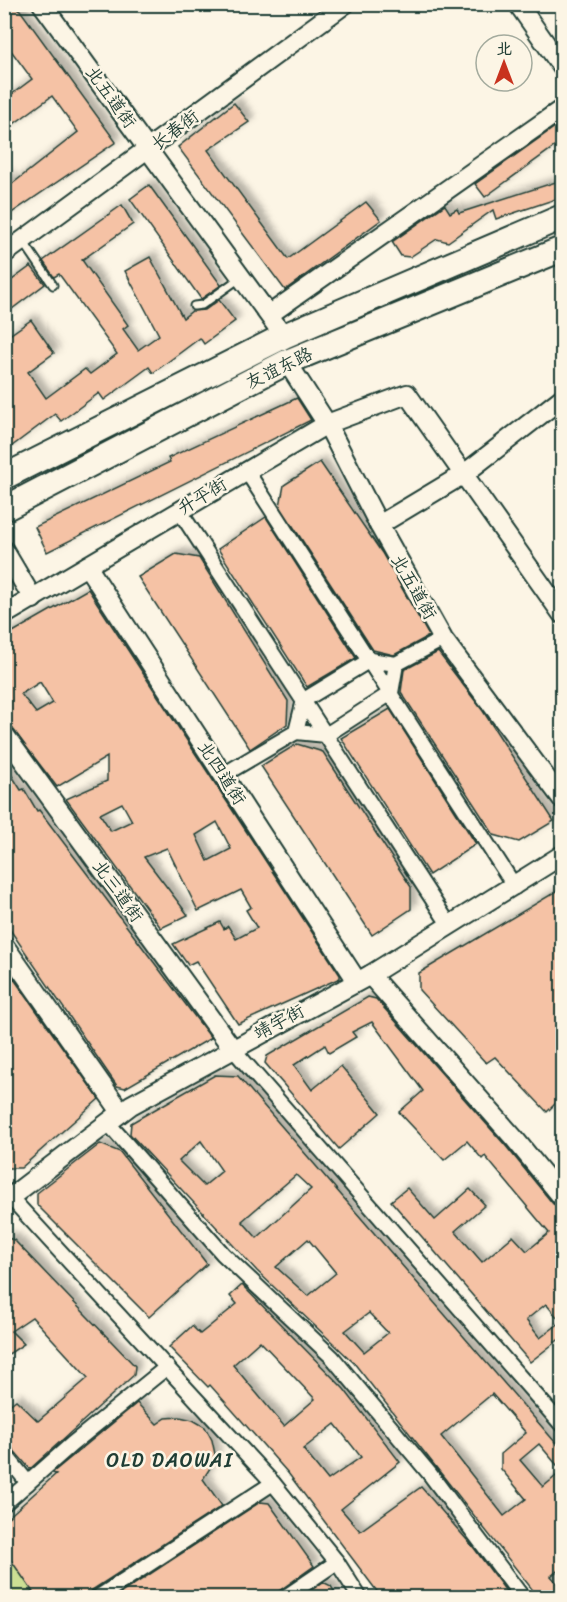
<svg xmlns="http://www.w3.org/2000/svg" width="567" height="1602" font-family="Sriracha,'LXGW WenKai TC',sans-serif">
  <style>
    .green { fill: #ccdf94; stroke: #768e64; stroke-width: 1.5 }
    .building { fill: #f5c2a5; stroke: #1f3d34; stroke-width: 1.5; fill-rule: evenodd; filter: url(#shadow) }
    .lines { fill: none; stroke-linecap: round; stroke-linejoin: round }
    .lane-casing { stroke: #1f3d34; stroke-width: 11 }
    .street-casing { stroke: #1f3d34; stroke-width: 18 }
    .secondary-casing { stroke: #1f3d34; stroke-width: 22 }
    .highway-casing { stroke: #1f3d34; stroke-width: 28 }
    .lane { stroke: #fcf5e5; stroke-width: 7 }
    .street { stroke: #fcf5e5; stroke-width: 14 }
    .secondary { stroke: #fcf5e5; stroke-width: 18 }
    .highway { stroke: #fcf5e5; stroke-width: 24 }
    .labels { text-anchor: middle; stroke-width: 5; stroke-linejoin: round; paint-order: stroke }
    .street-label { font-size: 18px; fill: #1f3d34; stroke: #fcf5e5 }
    .neighbourhood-label { font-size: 20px; letter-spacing: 1.5px; fill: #1f3d34; stroke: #fcf5e5 }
  </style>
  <defs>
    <filter id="shadow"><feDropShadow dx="5.5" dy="-5.5" stdDeviation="3" flood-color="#0004"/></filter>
  </defs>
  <rect width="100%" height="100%" fill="#fcf5e5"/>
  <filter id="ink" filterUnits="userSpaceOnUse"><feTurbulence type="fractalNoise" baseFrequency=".0167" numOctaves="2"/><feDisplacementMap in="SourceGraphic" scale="12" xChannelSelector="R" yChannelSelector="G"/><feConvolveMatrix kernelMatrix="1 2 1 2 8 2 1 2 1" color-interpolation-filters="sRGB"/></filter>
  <g filter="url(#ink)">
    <path class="green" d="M4,1550L37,1597H5Z"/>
    <g class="building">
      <path d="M4,5H11L20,10L116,142L4,218V174L12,184L78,132L52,96L4,131V100L32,79L4,41Z"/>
      <path d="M234,103L249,122L208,150L288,259L366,202L381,220L285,290L178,147Z"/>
      <path d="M562,122V141L485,197L475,184Z"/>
      <path d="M562,180V197L496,219L493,210L448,242L437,239L410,257L401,256L392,242L445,205L450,213L457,209L459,213Z"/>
      <path d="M149,185L221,285L201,299L130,199Z"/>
      <path d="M122,205L133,224L82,260L128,325L123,329L138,350L159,335L125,271L150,257L183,318L192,311L205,310L219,300L235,321L204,344L200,338L153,373L149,367L104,400L99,393L61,421L55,414L4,452V339L31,320L54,353L28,372L46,398L85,369L90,374L117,354L59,274L54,277L43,261Z"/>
      <path d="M31,266L45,284L4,315V286Z"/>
      <path d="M297,398L311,420L47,552L35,527L170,462L168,458Z"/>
      <path d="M320,462L382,553L429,636L394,655L373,650L280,506L284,485Z"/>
      <path d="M266,517L356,658L307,687L218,549Z"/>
      <path d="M176,554L199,558L288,701L287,724L250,749L138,577Z"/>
      <path d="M88,589L340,975V978L238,1024L196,961L188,965L173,944L220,922L224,929L228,926L236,939L257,928L246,910L251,907L241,890L198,911L167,848L144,857L188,915L161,928L66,799L107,781V757L57,787L4,718V637ZM40,682L53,703L36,713L21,694ZM122,803L132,821L111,831L100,814ZM217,822L231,849L208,861L196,835Z"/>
      <path d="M438,652L483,711L554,821L519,842L494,835L401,692L404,670Z"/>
      <path d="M390,709L476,844L429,875L341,738Z"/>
      <path d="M297,744L323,752L411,887V909L372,935L261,766Z"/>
      <path d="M4,763L21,790L24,789L37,811L39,810L211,1038L125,1088L117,1086L4,921Z"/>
      <path d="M562,888V1097L547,1112L495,1057L486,1063L419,990V973Z"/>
      <path d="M4,965L99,1099L21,1168H4Z"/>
      <path d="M368,997L376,999L505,1145L553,1204L562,1208V1337L530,1362L391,1201L407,1188L435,1220L470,1189L485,1205L455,1231L482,1262L513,1236L527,1251L549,1233L485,1156L482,1159L467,1141L444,1160L399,1112L423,1091L372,1022L352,1032L356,1037L329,1053L325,1045L294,1065L312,1090L341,1066L380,1113L339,1149L265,1063L267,1056ZM546,1304L561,1322L540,1338L526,1320Z"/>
      <path d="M215,1075L238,1076L562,1450V1567L551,1576L562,1589V1598H539L354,1363L257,1271L130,1134L131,1123ZM201,1141L222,1171L204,1186L179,1161ZM296,1175L311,1189L257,1238L242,1221ZM308,1239L336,1273L308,1296L276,1267ZM369,1313L388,1333L364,1352L345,1331ZM492,1394L526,1433L501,1454V1469L526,1499L504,1516L441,1436ZM539,1444L562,1471L543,1487L520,1460Z"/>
      <path d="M100,1144L120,1152L207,1264L149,1317L37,1205V1193Z"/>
      <path d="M4,1237L14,1240L135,1366L134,1375L30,1469L11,1447L4,1444V1409L16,1400L38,1421L88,1378L32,1317L11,1331L24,1344L4,1357Z"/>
      <path d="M242,1285L344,1389L400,1462L341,1509L360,1531L421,1487L474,1548L511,1598H382L288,1473L210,1385L208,1387L169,1347L192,1326L200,1334L237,1304L230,1296ZM260,1341L315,1399L284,1426L233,1365ZM335,1424L361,1457L328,1480L303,1449Z"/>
      <path d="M137,1403L157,1424L166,1418L180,1417L193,1420L205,1427L212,1440L215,1454L212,1465L203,1479L222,1506L92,1590L87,1598H37L4,1550V1521L56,1474L52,1473Z"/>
      <path d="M260,1502L269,1503L314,1566L279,1591L275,1598H121V1593Z"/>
      <path d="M323,1582L331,1586L338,1598H301Z"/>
    </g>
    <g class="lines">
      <defs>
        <g id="lane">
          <path d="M23,241L53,285"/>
          <path d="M194,306L202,305L240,278"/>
        </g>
        <g id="street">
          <path d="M246,470L515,887"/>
          <path d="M179,510L450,926"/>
          <path d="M296,732L326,735L391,693L396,664"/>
          <path d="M223,775L296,732L304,700L370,660L396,664L443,639"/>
          <path d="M232,1048L562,1425"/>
          <path d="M107,1122L223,1254L332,1357L429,1473L523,1598"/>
          <path d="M10,1197L273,1483L337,1562L360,1598"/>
          <path d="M4,1453L28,1483"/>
          <path d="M4,1504L72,1444L167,1367"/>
          <path d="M97,1598L273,1483"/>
          <path d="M284,1598L337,1562"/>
        </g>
        <g id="secondary">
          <path d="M42,4L284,336"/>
          <path d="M518,4L562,67"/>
          <path d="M4,254L345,4"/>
          <path d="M270,314L562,109"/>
          <path d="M287,362L327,424L379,525L443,639L562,799"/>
          <path d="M379,525L464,474L562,398"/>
          <path d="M4,550L33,599"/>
          <path d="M87,566L357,981"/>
          <path d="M4,615L327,424L407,394L562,614"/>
          <path d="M4,734L232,1048"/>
          <path d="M4,945L121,1112"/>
          <path d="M370,975L514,1138L562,1197"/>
          <path d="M4,1202L131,1105L370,975L562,855"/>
        </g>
        <g id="highway">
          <path d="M4,477L284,336L562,217"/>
          <path d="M4,509L287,362L562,249"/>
        </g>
      </defs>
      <use href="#lane" class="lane-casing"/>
      <use href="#street" class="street-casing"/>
      <use href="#secondary" class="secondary-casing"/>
      <use href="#highway" class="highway-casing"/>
      <use href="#lane" class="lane"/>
      <use href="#street" class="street"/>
      <use href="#secondary" class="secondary"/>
      <use href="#highway" class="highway"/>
    </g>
  </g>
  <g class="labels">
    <g class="street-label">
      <text transform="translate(111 97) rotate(54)" y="6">北五道街</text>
      <text transform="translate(175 130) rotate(-37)" y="6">长春街</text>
      <text transform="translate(279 368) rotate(-26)" y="6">友谊东路</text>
      <text transform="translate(202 496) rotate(-31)" y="6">升平街</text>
      <text transform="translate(414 587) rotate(60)" y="6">北五道街</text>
      <text transform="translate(222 773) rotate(57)" y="6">北四道街</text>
      <text transform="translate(118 891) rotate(54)" y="6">北三道街</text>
      <text transform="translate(279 1022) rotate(-28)" y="6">靖宇街</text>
    </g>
    <g class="neighbourhood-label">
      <text x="170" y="1467">OLD DAOWAI</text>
    </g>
  </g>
  <rect width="567" height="1602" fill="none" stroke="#fcf5e5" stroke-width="24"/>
  <rect x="12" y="12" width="543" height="1578" fill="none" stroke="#1f3d34" stroke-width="2" filter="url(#ink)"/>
  <g transform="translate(504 63)"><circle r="28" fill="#fcf5e5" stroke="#a4ab9e" stroke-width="1.5"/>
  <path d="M0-4.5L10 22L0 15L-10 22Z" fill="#c8321e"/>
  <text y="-9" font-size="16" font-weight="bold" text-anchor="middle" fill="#1f3d34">北</text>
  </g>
</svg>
